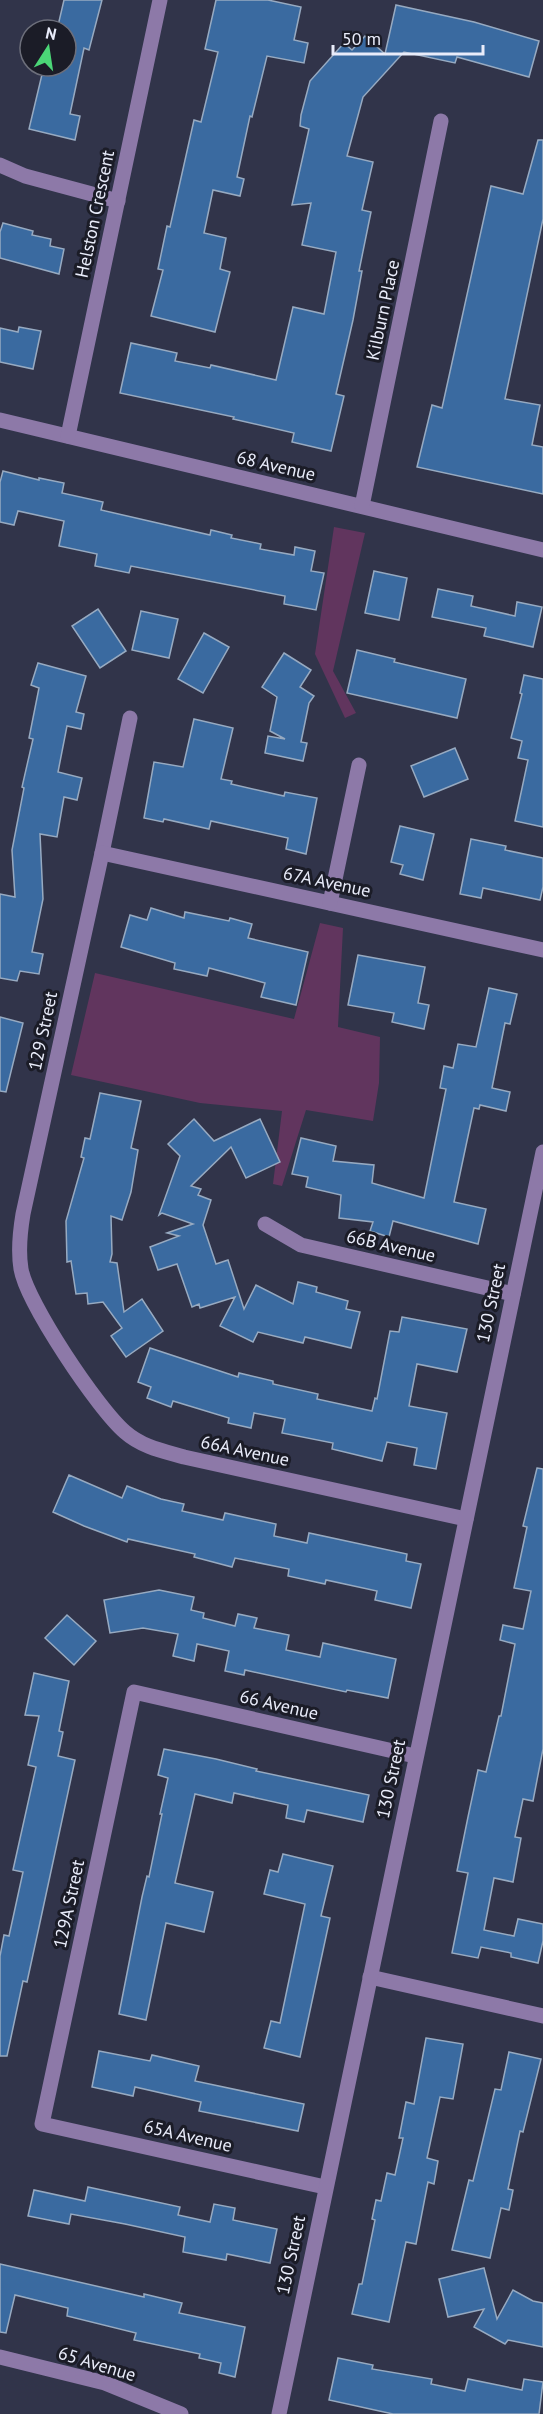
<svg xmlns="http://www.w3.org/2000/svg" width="543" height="2414" font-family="'PT Sans',sans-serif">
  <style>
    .green { fill: #61355e }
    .building { fill: #3a6aa0; stroke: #97aac1; stroke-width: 1.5 }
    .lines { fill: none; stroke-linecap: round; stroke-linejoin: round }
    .minor { stroke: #8d79a8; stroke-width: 15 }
    .labels { text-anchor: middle; stroke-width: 6; stroke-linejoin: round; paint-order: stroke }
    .street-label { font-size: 18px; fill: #e9ecfa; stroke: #1b1c27 }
  </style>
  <rect width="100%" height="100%" fill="#31344a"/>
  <g class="green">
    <path d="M334,527L365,533L333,671L356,713L345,718L315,654Z"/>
    <path d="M320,923L343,928L338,1027L380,1037L379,1083L373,1121L306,1110L282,1186L273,1184L282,1111L200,1103L71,1075L95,973L294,1019Z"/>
  </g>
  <g class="building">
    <path d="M64,0H102L89,50L84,48L70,114L80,116L75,140L29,129L44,66H66V30H57Z"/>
    <path d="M216,0H268L301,7L294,40L308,43L304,63L267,56L252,117L250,116L237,177L244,179L240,196L213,190L204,233L226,238L220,269L230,272L215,332L151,316L163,270L158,269L167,226L170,227L194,120L201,122L218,52L205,49Z"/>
    <path d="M396,5L474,22L539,41L529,77L457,57L455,63L404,52L363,97L347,156L373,162L362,210L371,212L359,271H362L353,320L336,394L344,396L331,451L292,442L294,433L233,419L234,417L120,393L131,343L177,353L175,361L210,368L211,365L276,380L293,307L324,314L336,252L302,245L311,203L292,205L309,129L300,126L301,115L310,81L344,43L352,50L365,36L385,54Z"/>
    <path d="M538,140H543V219L505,399L540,405L532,445L543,447V494L417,467L432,405L442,408L491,186L523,194Z"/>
    <path d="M3,223L33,231L32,235L51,239L50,246L64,249L59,274L0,258V232Z"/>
    <path d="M19,327L41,331L33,369L0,362V328L18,332Z"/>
    <path d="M3,471L39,480V478L64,483L62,493L103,502L101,510L210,535L211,530L232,535L231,538L261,544L260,549L294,555L295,547L315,551L311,571L324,573L316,610L284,604L285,596L131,566L129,573L95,566L97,554L59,546L64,521L18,511L14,525L0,522V482Z"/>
    <path d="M374,571L407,578L399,620L365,613Z"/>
    <path d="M438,589L473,596L471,606L515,616L517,602L542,607L533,647L484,636L486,628L432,617Z"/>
    <path d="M98,609L126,651L100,668L72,626Z"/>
    <path d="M141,611L178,619L169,658L132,650Z"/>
    <path d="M204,633L229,647L203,693L178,679Z"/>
    <path d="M357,650L395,659L394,662L466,679L457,718L347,693Z"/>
    <path d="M284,653L311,670L300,687L314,696L309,703L301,742L307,743L303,761L265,753L268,736L285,739L270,731L277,697L262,687Z"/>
    <path d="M38,663L86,676L76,712L84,714L81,729L67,726L58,772L82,778L77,800L64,797L57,837L40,834L43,899L32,952L43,954L39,974L20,971L17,981L0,978V894L15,897L12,850L24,788L22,787L33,739L29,738L39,688L31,685Z"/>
    <path d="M524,675L543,679V827L515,821L528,760L518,758L522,741L511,738L522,694L520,693Z"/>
    <path d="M194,719L233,728L221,779L232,781L231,784L284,796L285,792L317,798L306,854L286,849L288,838L211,821L209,829L164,819L163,822L144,818L154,762L183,767Z"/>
    <path d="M455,748L468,779L424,797L411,766Z"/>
    <path d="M400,826L434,834L423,880L400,874L403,865L391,862Z"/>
    <path d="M471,839L506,846L505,850L543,858V887L540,900L483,888L481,898L460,894Z"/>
    <path d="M151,908L184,918L185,912L229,921L230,918L252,924L248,938L308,952L296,1005L261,997L265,983L209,968L207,976L174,969L175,963L121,947L130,915L147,920Z"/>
    <path d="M358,955L425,967L418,1003L429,1005L424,1029L392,1022L394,1013L348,1005Z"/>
    <path d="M489,988L517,994L510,1024L505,1023L492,1088L510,1092L506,1111L480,1105L479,1109L474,1108L454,1202L486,1209L478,1244L393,1221L389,1237L370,1231L373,1222L339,1218L341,1195L306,1187L308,1177L292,1174L301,1138L336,1146L333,1161L374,1165L372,1183L424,1198L446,1089L440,1088L444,1066L453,1068L458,1044L476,1047Z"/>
    <path d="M0,1017L23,1023L6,1092L0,1091Z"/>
    <path d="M100,1093L141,1101L131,1148L138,1150L131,1192L122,1220L111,1216L112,1254L110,1262L117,1263L124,1312L142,1299L163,1331L126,1357L111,1336L122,1328L103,1302L88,1304L87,1293L76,1294L71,1261L67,1262L66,1221L84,1158L81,1157L85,1138L90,1139Z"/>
    <path d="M194,1119L214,1141L260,1119L280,1162L246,1178L231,1147L191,1186L201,1189L198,1195L211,1200L203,1225L216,1264L228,1260L244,1309L256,1285L293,1304L298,1282L317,1287L316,1292L348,1301L346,1309L360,1312L351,1348L305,1337L303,1343L258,1332L253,1342L220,1326L235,1297L200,1308L199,1304L192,1307L177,1264L158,1270L150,1247L179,1236L167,1233L193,1224L162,1213L159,1215L180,1156L168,1144Z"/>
    <path d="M402,1317L467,1329L457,1372L417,1364L409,1406L447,1413L436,1469L414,1465L417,1448L387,1442L382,1461L332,1449L333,1443L282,1433L285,1419L254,1413L251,1428L228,1423L229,1418L173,1401L171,1407L147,1398L151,1387L138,1382L150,1348L238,1377L239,1373L273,1381V1384L318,1394L317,1399L372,1411L375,1398L377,1399L390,1331L399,1332Z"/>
    <path d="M537,1468L543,1469V1749L533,1801L523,1799L515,1837L521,1838L513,1882L494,1878L484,1930L514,1936L518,1919L543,1924V1941L538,1963L511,1957V1953L481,1947L478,1958L452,1953L468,1873L457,1871L468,1817L478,1770L486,1772L499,1716H501L515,1644L500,1640L503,1625L523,1629L531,1591L514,1588L527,1527L523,1526Z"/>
    <path d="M69,1475L122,1498L127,1486L161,1499L184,1504L182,1511L223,1520L225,1513L276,1524L274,1536L307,1543L309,1533L407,1554L406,1561L421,1564L411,1608L375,1600L377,1591L326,1580L325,1584L288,1576L289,1569L235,1558L232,1567L194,1557L195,1554L128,1539L127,1542L84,1526L53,1512Z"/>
    <path d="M159,1590L194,1597L191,1610L204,1613L203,1618L235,1626L238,1614L257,1618L254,1628L289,1635L286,1650L320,1657L323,1643L396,1659L388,1698L347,1690L346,1692L245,1670L244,1675L225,1671L229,1651L197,1644L194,1661L173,1656L178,1634L143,1628L110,1633L104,1600Z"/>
    <path d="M67,1615L96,1641L74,1665L45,1638Z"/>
    <path d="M34,1673L69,1681L59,1731L63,1732L58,1756L75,1760L39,1927L27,1982L23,1981L7,2056H0V1956L4,1935L9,1936L23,1872L13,1870L36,1767L28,1765L39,1716L25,1715Z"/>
    <path d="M164,1749L216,1759L257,1769L256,1771L369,1795L363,1822L307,1810L304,1822L286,1818L288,1805L234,1793L232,1803L195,1794L175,1883L213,1892L204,1932L166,1923L146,2020L119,2014L142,1897L147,1876L149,1877L162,1814H160L168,1778L158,1775Z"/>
    <path d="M283,1854L333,1866L321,1916L330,1918L300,2057L264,2048L271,2021L280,2023L305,1904L264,1894L270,1870L278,1872Z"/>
    <path d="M426,2038L463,2044L453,2099L440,2097L427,2158L438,2161L434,2184L428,2182L416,2244L406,2242L389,2322L352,2314L359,2284H362L375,2220L372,2219L376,2200L381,2201L387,2173L395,2175L403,2138H399L406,2102L414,2104Z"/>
    <path d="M99,2051L150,2061L152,2055L199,2066L195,2081L304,2104L298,2131L199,2111L201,2102L135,2087L133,2096L92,2087Z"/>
    <path d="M509,2052L541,2059L523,2132L520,2131L508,2189L513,2190L509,2210L501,2208L490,2258L452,2250L469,2180L473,2181L495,2089L501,2090Z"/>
    <path d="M88,2187L180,2207L178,2215L210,2222L214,2204L235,2208L233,2220L277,2229L270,2263L227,2254L226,2260L183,2252L185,2237L125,2224L71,2214L69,2224L28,2216L34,2190L85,2201Z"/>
    <path d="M0,2264L144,2297V2294L182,2303L179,2313L245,2327L235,2377L219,2373L221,2363L199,2358L200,2354L134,2340L136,2333L67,2316L68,2308L15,2295L6,2333L0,2332Z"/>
    <path d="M484,2268L497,2319L513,2290L533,2301L543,2303V2347L508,2340L505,2344L474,2327L484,2309L448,2317L439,2279Z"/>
    <path d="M338,2358L373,2365L372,2369L432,2379L431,2384L465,2391L468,2379L522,2390L524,2379L543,2382L539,2414H393L329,2400Z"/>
  </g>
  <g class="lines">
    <g class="minor">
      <path d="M0,165L25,176L118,201"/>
      <path d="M0,420L543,550"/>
      <path d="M68,436L160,0"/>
      <path d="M362,506L441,121"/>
      <path d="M130,718L102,853L23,1214C20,1232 18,1251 21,1269C27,1303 98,1409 125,1432C142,1447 163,1451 184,1457L466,1519"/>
      <path d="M102,853L543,950"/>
      <path d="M330,903L359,765"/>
      <path d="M265,1224L301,1245L513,1294"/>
      <path d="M370,1977L543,2016"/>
      <path d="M325,2187L42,2124L134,1692L415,1756"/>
      <path d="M0,2357L105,2383L181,2414"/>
      <path d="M279,2414L543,1152"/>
    </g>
  </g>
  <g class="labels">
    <g class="street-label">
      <text transform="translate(95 214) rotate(-78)" y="6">Helston Crescent</text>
      <text transform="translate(383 310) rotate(-78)" y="6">Kilburn Place</text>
      <text transform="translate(276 466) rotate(13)" y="6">68 Avenue</text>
      <text transform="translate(327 882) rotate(12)" y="6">67A Avenue</text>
      <text transform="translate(43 1031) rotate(-78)" y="6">129 Street</text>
      <text transform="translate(391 1246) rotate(13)" y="6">66B Avenue</text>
      <text transform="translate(491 1303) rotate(-78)" y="6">130 Street</text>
      <text transform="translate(245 1451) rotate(12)" y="6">66A Avenue</text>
      <text transform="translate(279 1705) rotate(13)" y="6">66 Avenue</text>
      <text transform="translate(391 1779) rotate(-78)" y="6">130 Street</text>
      <text transform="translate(69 1904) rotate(-78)" y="6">129A Street</text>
      <text transform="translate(188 2136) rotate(13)" y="6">65A Avenue</text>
      <text transform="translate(291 2255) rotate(-78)" y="6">130 Street</text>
      <text transform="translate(97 2364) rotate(17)" y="6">65 Avenue</text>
    </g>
  </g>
  <g transform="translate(48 48) rotate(12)"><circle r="28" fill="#1b1c27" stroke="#6d6f7b" stroke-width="1.5"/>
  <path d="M0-4.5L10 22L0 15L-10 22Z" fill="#4bd677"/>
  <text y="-9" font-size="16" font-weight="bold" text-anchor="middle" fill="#e9ecfa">N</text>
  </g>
  <path d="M333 45v9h150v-9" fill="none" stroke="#e9ecfa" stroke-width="3"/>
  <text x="342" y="45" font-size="18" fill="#e9ecfa" stroke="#1b1c27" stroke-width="4.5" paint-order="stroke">50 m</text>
</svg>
